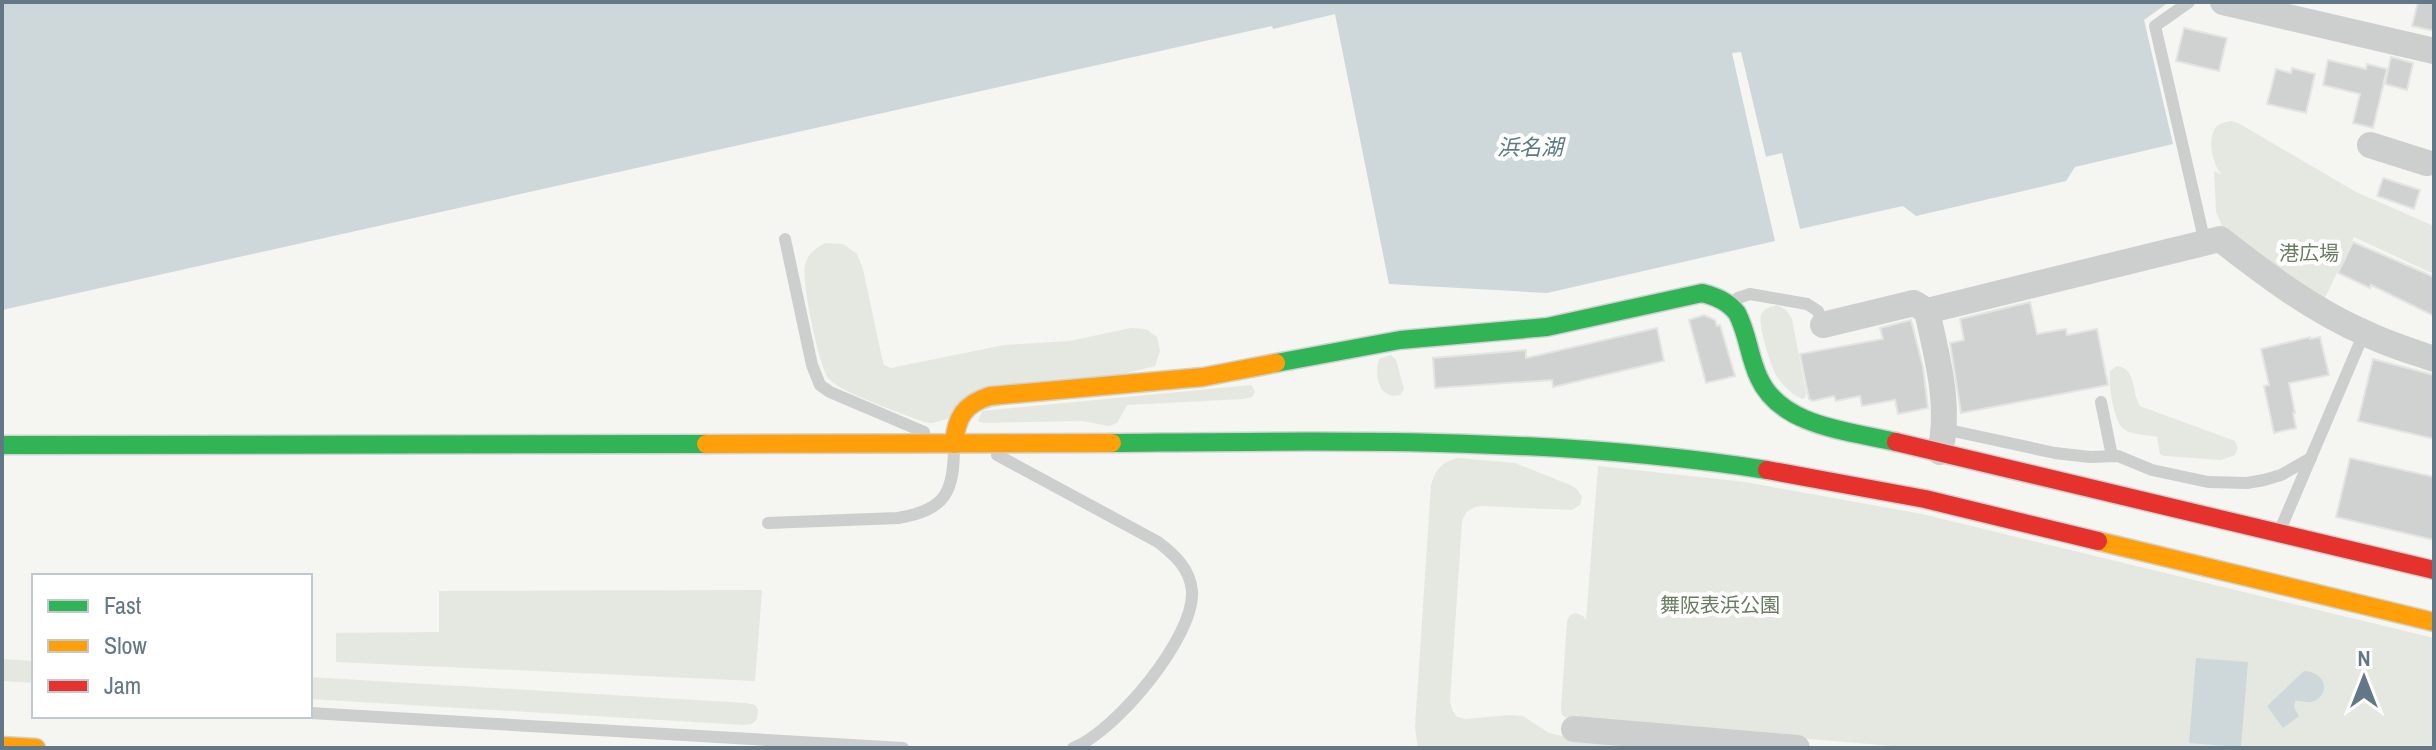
<svg xmlns="http://www.w3.org/2000/svg" width="2436" height="750" font-family="'Archivo Narrow','Noto Sans JP',sans-serif">
  <style>
    .green { fill: #e4e8e0 }
    .water { fill: #ced8da }
    .pier { fill: #f5f5f2 }
    .building { fill: #d0d2d1; stroke: #e4e4e2; stroke-width: 2 }
    .lines { fill: none; stroke-linecap: round; stroke-linejoin: round }
    .fast-casing { stroke: #d0d2d2; stroke-width: 21 }
    .slow-casing { stroke: #d0d2d2; stroke-width: 21 }
    .jam-casing { stroke: #d0d2d2; stroke-width: 21 }
    .lane { stroke: #cdcece; stroke-width: 12 }
    .street { stroke: #cdcece; stroke-width: 26 }
    .fast { stroke: #30b455; stroke-width: 18 }
    .slow { stroke: #ff9f0a; stroke-width: 18 }
    .jam { stroke: #e5322d; stroke-width: 18 }
    .labels { text-anchor: middle; stroke-width: 8; stroke-linejoin: round; paint-order: stroke }
    .park-label { font-size: 20px; fill: #687c61; stroke: #fff }
    .water-label { font-size: 22px; font-style: italic; fill: #5d7b83; stroke: #fff }
  </style>
  <rect width="100%" height="100%" fill="#f5f5f2"/>
  <g class="green">
    <path d="M2231,121L2240,124L2356,192L2434,226V274L2354,237L2323,302L2225,233L2216,212L2214,171L2222,175C2213,166 2208,143 2214,130C2217,124 2224,122 2231,121Z"/>
    <path d="M825,243L843,244L857,254L863,269L882,358L884,365L891,368L1004,345L1069,341L1131,328L1146,329L1157,337L1160,351L1155,366L932,423L924,422C904,414 841,393 829,379C819,368 801,279 805,265C808,253 815,249 825,243Z"/>
    <path d="M1777,305L1786,310L1792,319L1806,393L1805,398L1802,399C1793,395 1783,386 1778,378C1771,368 1758,326 1761,315C1764,308 1770,307 1777,305Z"/>
    <path d="M1391,355L1396,360L1404,389L1400,395C1379,400 1374,376 1379,359Z"/>
    <path d="M2117,366C2137,369 2131,391 2140,406L2235,441L2238,448L2235,455L2221,460L2164,456L2160,454L2157,437C2147,434 2133,436 2124,429C2114,423 2108,383 2110,371Z"/>
    <path d="M1251,385L1255,391L1252,397L1243,399L1127,405L1117,423L1109,426L1082,421L984,423L978,421L982,411Z"/>
    <path d="M1457,458L1515,463L1570,485L1577,489L1582,497L1580,505L1572,510L1481,506C1470,508 1465,511 1462,522L1450,701L1452,710L1457,717L1466,719L1509,715L1523,716L1549,733L1567,737L1697,748H1418L1415,727L1431,485C1436,469 1441,463 1457,458Z"/>
    <path d="M1598,466L1745,482L1922,514L2434,638V748H1916L1578,719V713L1576,717L1568,719L1562,715L1561,709L1567,621L1570,615L1576,613L1583,616L1586,620Z"/>
    <path d="M762,590L755,681L336,662V633L439,632V591Z"/>
    <path d="M2,659L34,661V683L2,681Z"/>
    <path d="M310,677L746,703L755,705L758,710L757,719L752,724L744,725L310,699Z"/>
  </g>
  <g class="water">
    <path d="M2,2H2169L2144,20L2173,144L2075,167L2066,181L1916,216L1903,206L1800,229L1782,153L1756,159L1775,241L1547,293L1389,284L1335,14L1273,29L1272,26L2,310Z"/>
    <path d="M2196,658L2248,662L2241,747L2189,743Z"/>
    <path d="M2304,671C2323,671 2333,692 2314,701C2308,704 2301,700 2295,701L2294,707L2299,716L2283,728L2267,706Z"/>
  </g>
  <path class="pier" d="M1741,52L1766,157L1756,159L1732,53Z"/>
  <g class="building">
    <path d="M2418,2H2434V31L2412,26Z"/>
    <path d="M2184,28L2227,38L2219,71L2176,61Z"/>
    <path d="M2391,57L2413,63L2407,90L2385,84Z"/>
    <path d="M2328,60L2366,69L2367,64L2387,69L2373,128L2353,123L2360,94L2323,85Z"/>
    <path d="M2292,68L2315,74L2306,113L2267,104L2276,69L2291,73Z"/>
    <path d="M2383,178L2420,190L2414,209L2377,196Z"/>
    <path d="M2353,242L2434,277V316L2371,285L2370,288L2338,273Z"/>
    <path d="M2030,302L2037,334L2066,329L2067,335L2097,329L2108,385L1961,413L1950,343L1964,340L1960,319Z"/>
    <path d="M1704,315L1715,320L1717,326L1720,325L1735,376L1706,383L1689,320Z"/>
    <path d="M1911,320L1923,367L1928,408L1898,414L1895,400L1862,406L1860,396L1836,401L1834,396L1813,401L1809,399L1800,354L1883,339L1880,328Z"/>
    <path d="M1657,328L1664,361L1553,387L1552,380L1435,388L1433,358L1526,350V358Z"/>
    <path d="M2310,337V339L2320,337L2329,375L2289,383L2295,413H2293L2296,428L2274,433L2264,386L2269,385L2261,349Z"/>
    <path d="M2373,359L2434,375V439L2358,421Z"/>
    <path d="M2350,458L2434,477V540L2336,517Z"/>
  </g>
  <g class="lines">
    <defs>
      <g id="fast">
        <path d="M1276,363L1400,340L1547,327L1702,293C1717,297 1727,301 1737,313C1748,334 1749,357 1759,378C1781,427 1850,431 1896,442"/>
        <path d="M1112,443C1331,441 1550,436 1767,470"/>
        <path d="M2,445L706,444"/>
      </g>
      <g id="slow">
        <path d="M706,444L1112,443"/>
        <path d="M954,444C956,418 964,404 990,396L1203,377L1276,363"/>
        <path d="M2098,541L2434,622"/>
        <path d="M2,746L36,748"/>
      </g>
      <g id="jam">
        <path d="M1896,442L2434,570"/>
        <path d="M1767,470L1925,499L2098,541"/>
      </g>
    </defs>
    <use href="#fast" class="fast-casing"/>
    <use href="#slow" class="slow-casing"/>
    <use href="#jam" class="jam-casing"/>
    <g class="lane">
      <path d="M2189,2L2155,26L2205,243"/>
      <path d="M785,239L812,365L820,385L830,392L924,432"/>
      <path d="M1733,303L1738,298L1750,294L1807,304L1818,311L1823,325"/>
      <path d="M2101,402L2112,456"/>
      <path d="M1944,429L2055,453L2090,457L2118,456L2152,470L2208,482L2247,483L2264,480L2281,475L2311,458"/>
      <path d="M997,455L1158,542C1175,555 1190,569 1192,591C1195,637 1115,732 1073,748"/>
      <path d="M768,523L898,518C946,510 954,492 954,446"/>
      <path d="M2280,530L2364,333"/>
      <path d="M310,713L903,748"/>
    </g>
    <g class="street">
      <path d="M2223,2L2434,51"/>
      <path d="M2370,145L2427,163"/>
      <path d="M1927,311L2220,239C2265,274 2312,310 2365,333C2387,344 2411,351 2434,359"/>
      <path d="M1823,325L1914,303L1927,311C1937,358 1951,405 1940,452"/>
      <path d="M1574,729L1797,748"/>
    </g>
    <use href="#fast" class="fast"/>
    <use href="#slow" class="slow"/>
    <use href="#jam" class="jam"/>
  </g>
  <g class="labels">
    <g class="park-label">
      <text x="2309" y="260">港広場</text>
      <text x="1720" y="612">舞阪表浜公園</text>
    </g>
    <g class="water-label">
      <text x="1530" y="155">浜名湖</text>
    </g>
  </g>
  <rect width="2436" height="750" fill="none" stroke="#627886" stroke-width="8"/>
  <rect x="32" y="574" width="280" height="144" fill="#ffffff" stroke="#c0c9cf" stroke-width="2"/>
  <rect x="48" y="600" width="40" height="12" fill="#30b455" stroke="#c0c9cf" stroke-width="2"/>
  <text x="104" y="614" font-size="24" fill="#627886">Fast</text>
  <rect x="48" y="640" width="40" height="12" fill="#ff9f0a" stroke="#c0c9cf" stroke-width="2"/>
  <text x="104" y="654" font-size="24" fill="#627886">Slow</text>
  <rect x="48" y="680" width="40" height="12" fill="#e5322d" stroke="#c0c9cf" stroke-width="2"/>
  <text x="104" y="694" font-size="24" fill="#627886">Jam</text>
  <g transform="translate(2364 678)" stroke="#ffffff" stroke-width="6" paint-order="stroke">
  <path d="M0-6L14 30L0 20L-14 30Z" fill="#627886"/>
  <text y="-12" font-size="22" font-weight="bold" text-anchor="middle" fill="#627886">N</text>
  </g>
</svg>
